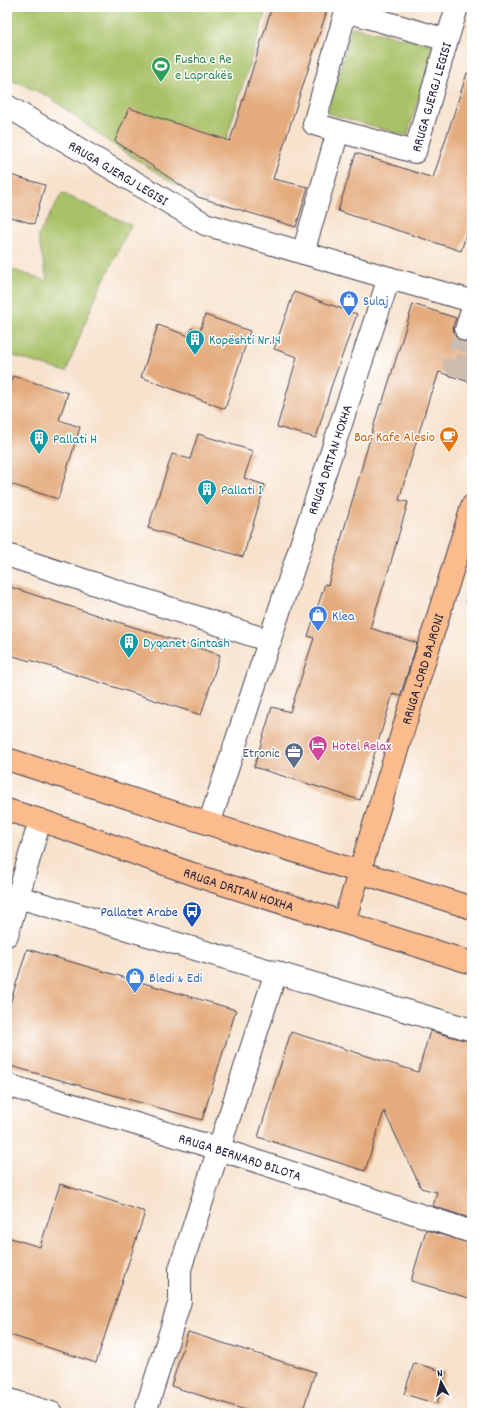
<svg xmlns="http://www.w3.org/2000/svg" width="479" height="1420" font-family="Dekko,sans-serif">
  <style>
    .green { fill: #a8c166; stroke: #657250 }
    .building { fill: #e4ab7d }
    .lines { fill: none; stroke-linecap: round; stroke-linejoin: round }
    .minor-tunnel { stroke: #ccbcaf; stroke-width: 22; stroke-dasharray: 22 11; stroke-linecap: butt }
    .minor-casing { stroke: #423f51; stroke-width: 24 }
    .major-casing { stroke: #423f51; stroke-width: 24 }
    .minor { stroke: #fff; stroke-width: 22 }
    .major { stroke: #fbbb8d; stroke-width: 22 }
    .labels { text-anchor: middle; stroke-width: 3; stroke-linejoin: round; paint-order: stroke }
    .leisure-label { font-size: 14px; fill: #27864d; stroke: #fff; text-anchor: start }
    .street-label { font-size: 14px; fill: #22223b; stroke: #fff }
    .shop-label { font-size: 14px; fill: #366cbe; stroke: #fff; text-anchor: start }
    .culture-label { font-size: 14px; fill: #0d838f; stroke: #fff; text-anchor: start }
    .food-label { font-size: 14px; fill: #c56008; stroke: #fff; text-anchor: end }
    .hotel-label { font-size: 14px; fill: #b23c85; stroke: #fff; text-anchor: start }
    .service-label { font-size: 14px; fill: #4e5e75; stroke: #fff; text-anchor: end }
    .transit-label { font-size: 14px; fill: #164399; stroke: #fff; text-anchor: end }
  </style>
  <rect width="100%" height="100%" fill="#fff"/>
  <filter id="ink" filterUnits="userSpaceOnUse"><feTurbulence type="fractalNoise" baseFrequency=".025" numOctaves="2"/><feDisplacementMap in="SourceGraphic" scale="8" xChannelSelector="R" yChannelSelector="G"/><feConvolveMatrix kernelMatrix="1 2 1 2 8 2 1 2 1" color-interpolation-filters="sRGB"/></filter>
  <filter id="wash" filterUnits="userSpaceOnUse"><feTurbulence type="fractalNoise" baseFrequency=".012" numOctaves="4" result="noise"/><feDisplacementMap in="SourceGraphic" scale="16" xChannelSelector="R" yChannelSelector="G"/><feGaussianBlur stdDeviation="0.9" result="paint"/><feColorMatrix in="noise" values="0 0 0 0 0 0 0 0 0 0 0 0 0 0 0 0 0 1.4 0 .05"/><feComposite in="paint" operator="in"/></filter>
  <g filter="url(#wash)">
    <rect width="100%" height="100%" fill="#f7e2cc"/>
    <g class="green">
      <path d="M7,7H267L207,201L187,192L108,141L48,96L7,78Z"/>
      <path d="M352,27L435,45L407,136L327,113Z"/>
      <path d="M62,193L131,225L95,298L66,372L7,354V268L47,281L38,236Z"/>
      <path d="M472,578V608L463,606Z"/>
    </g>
    <g id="blocks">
      <g class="building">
        <path d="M272,7H328L273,179L308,187L296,227L198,197L115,141L129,108L230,141Z"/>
        <path d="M467,73L472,74V216L461,251L338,211L356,153L433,178Z"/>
        <path d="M7,174L45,185L34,224L7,216Z"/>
        <path d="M294,292L357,314L331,387L316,438L277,427L297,357L274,349Z"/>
        <path d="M413,304L456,318L453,326L454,333L457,338L463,342H468L472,341V383L439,372L432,393L431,392L399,500L408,502L389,569L370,628L417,643L400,696L393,694L360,800L254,767L272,707L290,712L314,638L308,636L325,584L328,585L380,404H382Z"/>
        <path d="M205,315L250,331L225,409L141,377L158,325L189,336L191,328L200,331Z"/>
        <path d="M13,376L68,393L59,420L80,427L58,499L7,483V395Z"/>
        <path d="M198,434L253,451L244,478L265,485L243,557L148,528L172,454L190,459Z"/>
        <path d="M7,586L220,655L201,715L30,660V661L7,654Z"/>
        <path d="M27,949L236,1010L202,1120L7,1065V1013Z"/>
        <path d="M430,1031L472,1042V1219L433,1206L437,1192L421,1188L384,1111L365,1171L258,1137L291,1032L418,1072Z"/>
        <path d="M60,1184L145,1212L96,1363L7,1334V1237L40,1247Z"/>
        <path d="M426,1230L472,1244V1299L411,1281Z"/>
        <path d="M188,1332L315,1372L302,1413H255L171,1386Z"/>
        <path d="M414,1363L446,1372L437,1404L404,1394Z"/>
      </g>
    </g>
  </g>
  <g filter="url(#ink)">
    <use href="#blocks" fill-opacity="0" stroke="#423f51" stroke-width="1"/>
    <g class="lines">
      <path class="minor-tunnel" d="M466,330L454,364L472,370"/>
      <defs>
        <g id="minor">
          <path d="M447,40L457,7"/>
          <path id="s1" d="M7,106L205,224L389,278L472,301"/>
          <path id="s2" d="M303,253L338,131L415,152L447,40L346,11L314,124L338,131"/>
          <path d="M466,330L472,310"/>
          <path d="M7,555L270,641"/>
          <path id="s3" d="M209,824L389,278"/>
          <path d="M18,897L472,1030"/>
          <path d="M7,935L40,820"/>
          <path id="s4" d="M7,1085L219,1149L472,1232"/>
          <path d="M7,1399L51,1413"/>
          <path d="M145,1413L180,1301V1269L276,972"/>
        </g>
        <g id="major">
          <path d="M7,759L472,908"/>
          <path id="s5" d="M7,810L40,820L207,879L472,963"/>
          <path id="s6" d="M344,922L472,506"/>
        </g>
      </defs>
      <use href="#minor" class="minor-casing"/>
      <use href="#major" class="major-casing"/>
      <use href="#minor" class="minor"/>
      <use href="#major" class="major"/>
    </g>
  </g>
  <defs>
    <symbol id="stadium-pin" viewBox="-11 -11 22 30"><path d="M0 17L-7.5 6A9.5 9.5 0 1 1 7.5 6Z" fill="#2e9e5b" stroke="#fff"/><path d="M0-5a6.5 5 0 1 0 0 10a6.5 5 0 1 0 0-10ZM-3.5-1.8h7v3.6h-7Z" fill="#fff"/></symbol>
    <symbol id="shop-pin" viewBox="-11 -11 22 30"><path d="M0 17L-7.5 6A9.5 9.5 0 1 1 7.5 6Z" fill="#3f7fe0" stroke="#fff"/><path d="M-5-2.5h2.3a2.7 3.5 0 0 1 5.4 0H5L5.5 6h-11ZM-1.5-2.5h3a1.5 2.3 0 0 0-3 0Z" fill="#fff"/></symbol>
    <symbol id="building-pin" viewBox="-11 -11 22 30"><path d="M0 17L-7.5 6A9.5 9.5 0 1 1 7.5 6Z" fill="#0f9aa8" stroke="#fff"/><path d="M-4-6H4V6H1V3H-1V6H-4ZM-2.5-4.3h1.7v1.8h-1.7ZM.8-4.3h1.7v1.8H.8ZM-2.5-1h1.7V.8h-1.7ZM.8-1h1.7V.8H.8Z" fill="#fff"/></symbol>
    <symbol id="cafe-pin" viewBox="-11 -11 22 30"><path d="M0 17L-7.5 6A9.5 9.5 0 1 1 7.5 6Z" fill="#e8710a" stroke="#fff"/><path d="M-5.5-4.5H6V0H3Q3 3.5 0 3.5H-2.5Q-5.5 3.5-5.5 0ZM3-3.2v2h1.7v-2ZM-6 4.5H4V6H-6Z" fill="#fff"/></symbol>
    <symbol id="hotel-pin" viewBox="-11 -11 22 30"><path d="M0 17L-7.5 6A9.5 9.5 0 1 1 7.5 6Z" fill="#d1479c" stroke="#fff"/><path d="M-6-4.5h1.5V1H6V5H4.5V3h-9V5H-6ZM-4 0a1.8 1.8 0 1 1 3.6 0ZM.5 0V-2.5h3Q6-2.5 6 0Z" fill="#fff"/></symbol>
    <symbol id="office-pin" viewBox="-11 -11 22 30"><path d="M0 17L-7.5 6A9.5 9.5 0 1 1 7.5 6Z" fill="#5c6f8a" stroke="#fff"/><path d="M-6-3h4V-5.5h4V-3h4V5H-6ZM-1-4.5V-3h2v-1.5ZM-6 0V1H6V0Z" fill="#fff"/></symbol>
    <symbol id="bus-pin" viewBox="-11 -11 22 30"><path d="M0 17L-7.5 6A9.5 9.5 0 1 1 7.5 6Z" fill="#1a4fb4" stroke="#fff"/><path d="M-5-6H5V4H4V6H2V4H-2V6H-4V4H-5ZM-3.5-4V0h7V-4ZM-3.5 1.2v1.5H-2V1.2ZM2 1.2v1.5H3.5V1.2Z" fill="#fff"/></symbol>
  </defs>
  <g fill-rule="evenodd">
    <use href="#stadium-pin" x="150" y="55" width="22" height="30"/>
    <use href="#shop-pin" x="338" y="289" width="22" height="30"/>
    <use href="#building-pin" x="184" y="328" width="22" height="30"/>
    <use href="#cafe-pin" x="438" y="425" width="22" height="30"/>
    <use href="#building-pin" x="28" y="427" width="22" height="30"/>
    <use href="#building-pin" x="196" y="478" width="22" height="30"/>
    <use href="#shop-pin" x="307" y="604" width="22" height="30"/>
    <use href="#building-pin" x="118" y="631" width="22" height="30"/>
    <use href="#hotel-pin" x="307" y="734" width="22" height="30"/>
    <use href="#office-pin" x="283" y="741" width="22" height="30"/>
    <use href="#bus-pin" x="181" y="900" width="22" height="30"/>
    <use href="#shop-pin" x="124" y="966" width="22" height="30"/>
  </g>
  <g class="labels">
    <g class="leisure-label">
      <text x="175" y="63">Fusha e Re<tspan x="175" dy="16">e Laprakës</tspan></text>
    </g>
    <g class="street-label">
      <text dy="5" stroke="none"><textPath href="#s2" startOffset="264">RRUGA GJERGJ LEGISI</textPath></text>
      <text dy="5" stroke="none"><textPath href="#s1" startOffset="130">RRUGA GJERGJ LEGISI</textPath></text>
      <text dy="5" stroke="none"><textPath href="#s3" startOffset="384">RRUGA DRITAN HOXHA</textPath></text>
      <text dy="5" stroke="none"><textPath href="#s6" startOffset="265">RRUGA LORD BAJRONI</textPath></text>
      <text dy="5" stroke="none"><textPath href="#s5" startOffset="245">RRUGA DRITAN HOXHA</textPath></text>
      <text dy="5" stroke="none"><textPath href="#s4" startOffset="244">RRUGA BERNARD BILOTA</textPath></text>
    </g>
    <g class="shop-label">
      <text x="363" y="305">Sulaj</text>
      <text x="332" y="620">Klea</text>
      <text x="149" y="982">Bledi &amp; Edi</text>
    </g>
    <g class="culture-label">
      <text x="209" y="344">Kopështi Nr.14</text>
      <text x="53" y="443">Pallati H</text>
      <text x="221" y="494">Pallati I</text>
      <text x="143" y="647">Dyqanet Gintash</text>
    </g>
    <g class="food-label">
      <text x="435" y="441">Bar Kafe Alesio</text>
    </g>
    <g class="hotel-label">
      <text x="332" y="750">Hotel Relax</text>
    </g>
    <g class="service-label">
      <text x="280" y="757">Etronic</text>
    </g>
    <g class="transit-label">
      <text x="178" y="916">Pallatet Arabe</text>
    </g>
  </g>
  <rect width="479" height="1420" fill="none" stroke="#fff" stroke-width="24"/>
  <g transform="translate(441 1382) rotate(353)" stroke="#ffffff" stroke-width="3" paint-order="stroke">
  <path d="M0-3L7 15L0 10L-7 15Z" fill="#22223b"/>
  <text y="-6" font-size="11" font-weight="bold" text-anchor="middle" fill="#22223b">N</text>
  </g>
</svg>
